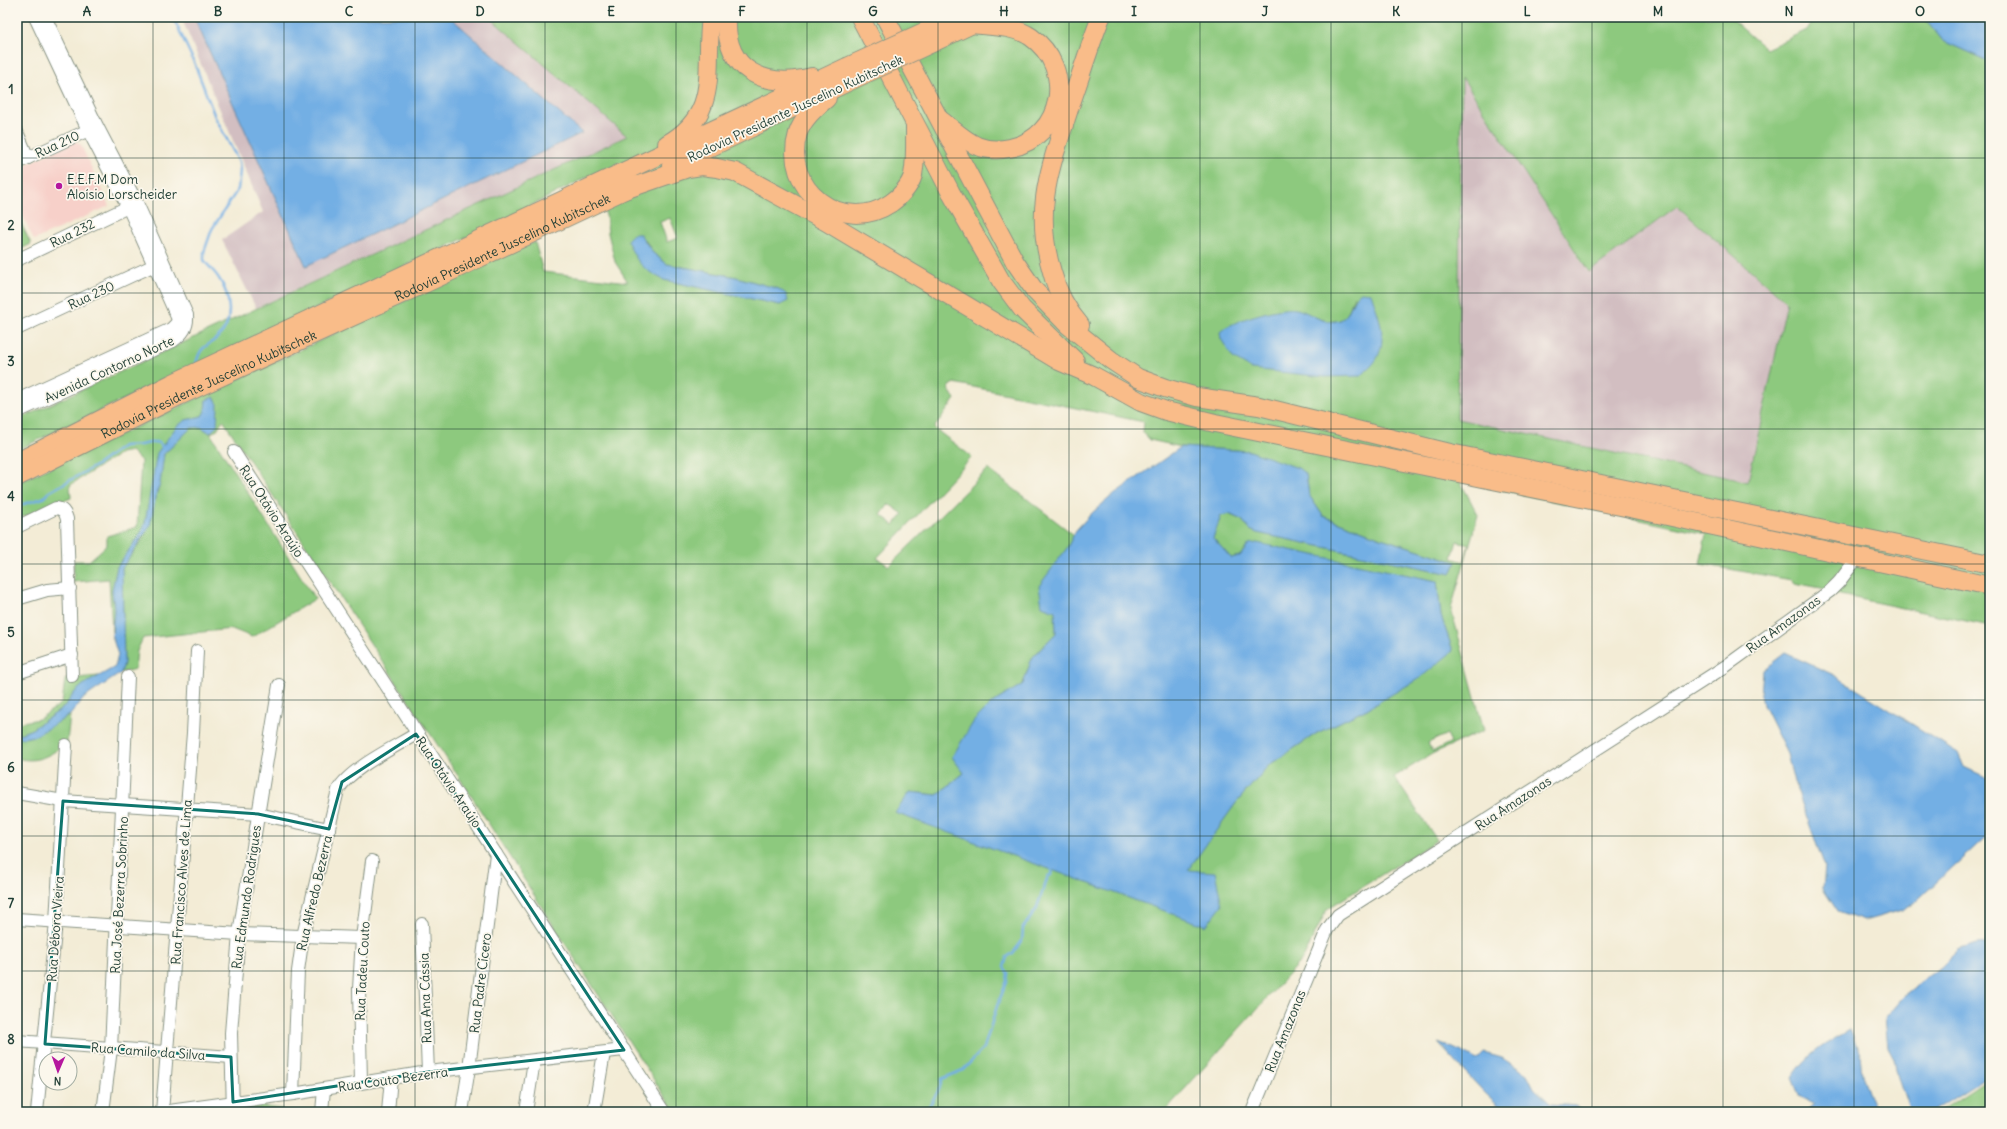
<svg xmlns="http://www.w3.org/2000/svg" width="2007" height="1129" font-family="Delius,sans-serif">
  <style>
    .built { fill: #f7d0c9 }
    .industrial { fill: #d2bec1 }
    .green { fill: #8dc97e; stroke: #568359; fill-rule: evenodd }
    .water { fill: #73afe4; stroke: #49768c }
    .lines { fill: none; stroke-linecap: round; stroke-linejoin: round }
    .stream { stroke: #73afe4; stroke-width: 2.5 }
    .minor-casing { stroke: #899485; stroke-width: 14 }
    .highway-casing { stroke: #899485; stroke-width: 20 }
    .minor { stroke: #fff; stroke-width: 12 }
    .highway { stroke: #f9bc89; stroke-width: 18 }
    .highway-bridge-casing { stroke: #899485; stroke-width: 20; stroke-linecap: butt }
    .highway-bridge { stroke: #f9bc89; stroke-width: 18 }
    .marked { fill: none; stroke: #0f766e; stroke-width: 3; stroke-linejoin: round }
    .grid { fill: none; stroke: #1f3d34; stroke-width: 1; stroke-opacity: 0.55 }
    .poi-dot { fill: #b5179e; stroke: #fbf7ec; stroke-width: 1.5 }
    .labels { text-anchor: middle; stroke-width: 3.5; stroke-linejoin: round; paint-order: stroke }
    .street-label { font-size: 13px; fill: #1f3d34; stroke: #fbf7ec }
    .poi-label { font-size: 13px; fill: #1f3d34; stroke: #fbf7ec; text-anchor: start }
    .neatline { fill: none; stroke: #1f3d34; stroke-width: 1.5 }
    .grid-label { font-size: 13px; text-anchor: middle; font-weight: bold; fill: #1f3d34 }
  </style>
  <rect width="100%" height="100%" fill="#fbf7ec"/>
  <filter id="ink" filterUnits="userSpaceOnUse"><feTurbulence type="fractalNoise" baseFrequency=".025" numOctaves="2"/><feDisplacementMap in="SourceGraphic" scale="8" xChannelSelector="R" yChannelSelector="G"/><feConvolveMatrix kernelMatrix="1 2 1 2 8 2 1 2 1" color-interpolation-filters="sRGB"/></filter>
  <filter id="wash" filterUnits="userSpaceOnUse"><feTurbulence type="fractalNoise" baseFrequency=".012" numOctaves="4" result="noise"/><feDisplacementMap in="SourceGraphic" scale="16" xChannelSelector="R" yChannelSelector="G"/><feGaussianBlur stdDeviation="0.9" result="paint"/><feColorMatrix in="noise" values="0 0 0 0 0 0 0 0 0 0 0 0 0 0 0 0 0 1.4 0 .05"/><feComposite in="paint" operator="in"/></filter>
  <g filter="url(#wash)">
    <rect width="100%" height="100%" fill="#f3ecd6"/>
    <path class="built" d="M75,141L81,145L109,206L34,240L17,203V169Z"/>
    <g class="industrial">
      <path d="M181,17H489L628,136L256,308L222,240L263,212Z"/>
      <path d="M1462,76L1588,272L1677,206L1787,302L1748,482L1457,419Z"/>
    </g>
    <g class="green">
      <path d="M489,17H1729L1766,49L1807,30L1815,17H1924L1943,41L1990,62V626L1840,595L1826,589L1795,583L1792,580L1700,564L1706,534L1460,481L1478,515L1451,609L1484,730L1432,754L1394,777L1437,840L1327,909L1304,957L1164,1112H675L560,936L470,794L223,420L216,431L210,433L315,599L252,637L232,629L143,638L137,651L135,669L121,673L124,663L122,568L144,537L160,483L164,454L191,428L201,427L206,430L216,417L218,411L206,400L205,411L202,416L186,420L156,457L155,472L145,523L141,533L117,567L112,590L114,610L112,632L109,579L73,582L74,561H89L107,545V536L137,527L141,461L131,451L121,453L70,485L71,498L17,519V483L470,270L535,242L543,272L628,282L615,262L608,233L606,215L589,176L507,218L17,450V420L627,136ZM1462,77L1589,272L1677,206L1787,302L1748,482L1457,419ZM670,218L678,238L667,242L660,222ZM645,239L653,253L667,264L736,277L779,289L780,305L664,280ZM1354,296L1325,377L1295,309C1308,314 1334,329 1346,316C1350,312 1352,302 1354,296ZM954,383L1144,422L1143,432L1150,440L1181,447L1250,451L1306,474L1309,495L1323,516L1381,538L1456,562L1451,574L1258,533L1250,530L1242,520L1228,514L1221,516L1213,538L1231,558L1240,556L1249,544L1437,581L1441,616L1453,651L1367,709L1317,733L1269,765L1236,803L1187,870L910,792L937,795L964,773L991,704L1023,684L1032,658L1056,633C1055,603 1060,563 1074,535L988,469L889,566L877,558L972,457L934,428L955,399L950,392L949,386ZM889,504L903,514L894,525L881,515ZM1457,541L1469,544L1464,562L1452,558ZM1447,734L1451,742L1432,752L1428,743Z"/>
      <path d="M17,215L31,244L17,251Z"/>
      <path d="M99,676L74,693L66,705L59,711L32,729L17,735V723L39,719L62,703L65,679Z"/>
      <path d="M70,715L67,742C52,755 37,764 17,758V739L35,736Z"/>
      <path d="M1990,1078V1112H1939Z"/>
      <path d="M250,1105L282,1109V1112H249Z"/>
    </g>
    <g class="water">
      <path d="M194,17H450L582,133L306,266Z"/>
      <path d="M1924,17H1990V62L1943,41Z"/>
      <path d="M633,234H640L653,253L667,264L736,277L779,289L786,294L788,301L780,305L664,280C642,269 637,263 627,240Z"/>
      <path d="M1361,292L1371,293C1378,315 1389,338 1376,360C1373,365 1366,371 1361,376L1325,377L1252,369L1233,358L1221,339L1220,332C1231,321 1279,306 1296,309C1311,312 1323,326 1340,320C1351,316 1350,299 1361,292Z"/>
      <path d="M214,397L218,404L217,426L210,433L201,427L191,428L164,454L160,484L157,491L150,526L122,568L124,663L121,673L84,698L70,715L35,736L17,739V735L32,729L59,711L66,705L74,693L83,685L115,667L118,655L112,636L114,610L112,590L117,567L141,533L145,523L157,453L177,426L186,420L202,416L205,411L206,400Z"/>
      <path d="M1181,447L1250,451L1298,468L1306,474L1309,495L1323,516L1381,538L1456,562L1451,574L1257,533L1250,530L1242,520L1229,514L1221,516L1213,538L1231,558L1240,556L1249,544L1257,543L1437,581L1441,616L1453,651L1420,678L1367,709L1317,733L1269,765L1236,803L1188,870L1215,872L1222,905L1206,926L895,813L910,792L937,795L964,773L952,757L974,721L991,704L1023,684L1032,658L1056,633L1055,611L1042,606L1039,586L1067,548L1076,530L1093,512L1114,494Z"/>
      <path d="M1785,653L1834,675L1958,753L1964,767L1990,779V833L1914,903L1902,910L1864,921L1838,912L1823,889L1825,867L1794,782L1787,754L1763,705L1761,694L1763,670Z"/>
      <path d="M1990,943V1075L1932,1112H1911L1896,1069L1894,1058L1888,1047L1885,1018L1904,996L1941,967L1958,950L1976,944Z"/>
      <path d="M1850,1030L1860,1053L1862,1075L1876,1112H1801L1807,1110L1814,1104L1800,1097L1792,1078C1808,1053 1825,1044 1850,1030Z"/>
      <path d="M1438,1043L1461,1051L1477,1060L1484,1053L1502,1058L1527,1074L1534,1088L1551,1104L1576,1106L1588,1112H1506L1484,1092Z"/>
    </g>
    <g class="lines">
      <g class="stream">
        <path d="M173,17L194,62L215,117L239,162L240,171L238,189L212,229L204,252V260C208,266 214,271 218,277C230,294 235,322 218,337C205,349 201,344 196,364"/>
        <path d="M17,506L43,498L49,492L97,465L123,446L140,445L155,442L160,443L163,449"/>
        <path d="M929,1112L927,1110C932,1099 941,1091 942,1079L963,1070L984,1048L997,1006L1007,981L1008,973L1004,967L1007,957L1013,953L1022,941L1023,928L1036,910L1048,876L1051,875L1052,868"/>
      </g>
    </g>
  </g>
  <g filter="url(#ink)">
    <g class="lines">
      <defs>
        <g id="minor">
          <path d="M35,17L88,130L128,207L177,317L178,322"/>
          <path d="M17,132L28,158"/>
          <path d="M17,163L95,127"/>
          <path d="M17,260L128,207"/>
          <path d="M17,329L161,262"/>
          <path d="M17,400L171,329L178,322"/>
          <path d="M17,412L173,341C183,334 188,327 187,315L137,203L97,126L45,17"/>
          <path d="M234,452L664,1112"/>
          <path d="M17,527L56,508C63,509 65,512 67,519L72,676"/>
          <path d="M17,599L47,590L70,588"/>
          <path d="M17,673L72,655"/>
          <path d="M17,793L63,801L258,814L329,829"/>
          <path d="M17,919L239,934L362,938"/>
          <path d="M422,924L428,1072"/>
          <path d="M17,1041L231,1057"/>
          <path d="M361,1082L359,989L362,938L372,861"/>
          <path d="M293,1094L298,971L303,936L338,790C349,769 395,747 416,734"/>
          <path d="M37,1112L56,922L66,745"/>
          <path d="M103,1112L111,1049L128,677"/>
          <path d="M162,1112L293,1094L428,1072L624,1050"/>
          <path d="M162,1112L193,733L197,651"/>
          <path d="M233,1112L231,1033L239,934L279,685"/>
          <path d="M322,1112L324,1089"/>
          <path d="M388,1112L391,1078"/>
          <path d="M462,1112L469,1068L496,854"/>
          <path d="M526,1112L534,1061"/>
          <path d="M594,1112L604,1053"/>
          <path d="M1252,1112L1327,930L1338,915L1726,666L1830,591L1839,582L1857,558"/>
        </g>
        <g id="highway">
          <path d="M727,17C724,71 765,89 812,77"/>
          <path d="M860,17L951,193L1001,281L1022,309L1075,361"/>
          <path d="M885,17L1015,262L1035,291L1068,325L1111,360L1138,378L1165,388L1197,397L1259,406L1450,453L1990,564"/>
          <path d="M928,30L957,17"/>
          <path d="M932,43L983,19"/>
          <path d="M827,98C816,108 803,118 798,133C781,189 842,236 891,203C900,197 910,186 913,175C916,159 915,142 915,126"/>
          <path d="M942,121C954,130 964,140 977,146C987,150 1000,150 1010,148C1064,137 1075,68 1031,37C1015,26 991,26 972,24"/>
          <path d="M667,144C722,113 704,68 711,17"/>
          <path d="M671,166L852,80"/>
          <path d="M624,190L688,168L702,166L717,168L735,172L825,221L1059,361L1094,376L1141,402L1166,411L1215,423L1635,509L1990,586"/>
          <path d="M1080,325C1067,310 1057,291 1052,272C1033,209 1050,169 1069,109C1080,78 1089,47 1101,17"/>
          <path d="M17,462L171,384L847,67"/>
          <path id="s1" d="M17,477L179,396L439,277L635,185"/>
        </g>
      </defs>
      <use href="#minor" class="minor-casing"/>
      <use href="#highway" class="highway-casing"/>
      <use href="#minor" class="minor"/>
      <use href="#highway" class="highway"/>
      <defs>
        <g id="highway-bridge">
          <path d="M847,67L928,30"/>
          <path d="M852,80L932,43"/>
        </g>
      </defs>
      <use href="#highway-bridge" class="highway-bridge-casing"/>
      <use href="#highway-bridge" class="highway-bridge"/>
    </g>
  </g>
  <path class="marked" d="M416,734L624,1050L428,1072L233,1102L231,1057L45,1044L63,801L258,814L329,829L342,782Z"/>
  <path class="grid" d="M153,17V1112M284,17V1112M415,17V1112M545,17V1112M676,17V1112M807,17V1112M938,17V1112M1069,17V1112M1200,17V1112M1331,17V1112M1462,17V1112M1592,17V1112M1723,17V1112M1854,17V1112M17,158H1990M17,293H1990M17,429H1990M17,564H1990M17,700H1990M17,836H1990M17,971H1990"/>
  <circle class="poi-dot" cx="59" cy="186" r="4"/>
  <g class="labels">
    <g class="street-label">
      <text transform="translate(795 108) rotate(-25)" y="5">Rodovia Presidente Juscelino Kubitschek</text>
      <text transform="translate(57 144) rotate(-25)" y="5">Rua 210</text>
      <text transform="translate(72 233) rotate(-26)" y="5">Rua 232</text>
      <text dy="5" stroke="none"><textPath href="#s1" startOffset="537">Rodovia Presidente Juscelino Kubitschek</textPath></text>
      <text transform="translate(91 295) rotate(-25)" y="5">Rua 230</text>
      <text transform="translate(109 369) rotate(-25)" y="5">Avenida Contorno Norte</text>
      <text dy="5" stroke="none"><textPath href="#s1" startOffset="213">Rodovia Presidente Juscelino Kubitschek</textPath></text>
      <text transform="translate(272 511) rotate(57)" y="5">Rua Otávio Araújo</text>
      <text transform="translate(1783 624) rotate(-36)" y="5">Rua Amazonas</text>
      <text transform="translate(449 782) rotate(56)" y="5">Rua Otávio Araújo</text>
      <text transform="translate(1513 803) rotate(-33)" y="5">Rua Amazonas</text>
      <text transform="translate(181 882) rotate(-86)" y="5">Rua Francisco Alves de Lima</text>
      <text transform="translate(314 893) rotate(-77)" y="5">Rua Alfredo Bezerra</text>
      <text transform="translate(119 895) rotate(-87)" y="5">Rua José Bezerra Sobrinho</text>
      <text transform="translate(246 897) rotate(-82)" y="5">Rua Edmundo Rodrigues</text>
      <text transform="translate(55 929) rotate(-86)" y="5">Rua Débora Vieira</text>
      <text transform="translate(362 971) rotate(-87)" y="5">Rua Tadeu Couto</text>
      <text transform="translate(480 983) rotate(-83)" y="5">Rua Padre Cícero</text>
      <text transform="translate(425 998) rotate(-92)" y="5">Rua Ana Cássia</text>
      <text transform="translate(1285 1031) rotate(-68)" y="5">Rua Amazonas</text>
      <text transform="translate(148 1051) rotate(4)" y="5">Rua Camilo da Silva</text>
      <text transform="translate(393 1079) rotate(-8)" y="5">Rua Couto Bezerra</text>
    </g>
    <g class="poi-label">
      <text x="67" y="184">E.E.F.M Dom<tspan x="67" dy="15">Aloísio Lorscheider</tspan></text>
    </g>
  </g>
  <rect width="2007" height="1129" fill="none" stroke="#fbf7ec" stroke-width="44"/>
  <g transform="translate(58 1071) rotate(182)"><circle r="19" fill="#fbf7ec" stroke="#a3ada2"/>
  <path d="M0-3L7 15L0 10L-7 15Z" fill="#b5179e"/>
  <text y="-6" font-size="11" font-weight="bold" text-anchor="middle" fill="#1f3d34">N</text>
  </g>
  <rect x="22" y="22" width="1963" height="1085" class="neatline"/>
  <g class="grid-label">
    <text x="87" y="16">A</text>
    <text x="218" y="16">B</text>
    <text x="349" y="16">C</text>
    <text x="480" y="16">D</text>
    <text x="611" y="16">E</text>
    <text x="742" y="16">F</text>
    <text x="873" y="16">G</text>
    <text x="1004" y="16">H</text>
    <text x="1134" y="16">I</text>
    <text x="1265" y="16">J</text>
    <text x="1396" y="16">K</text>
    <text x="1527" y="16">L</text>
    <text x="1658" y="16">M</text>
    <text x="1789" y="16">N</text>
    <text x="1920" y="16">O</text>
    <text x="11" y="94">1</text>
    <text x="11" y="230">2</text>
    <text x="11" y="366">3</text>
    <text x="11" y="501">4</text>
    <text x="11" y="637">5</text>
    <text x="11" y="772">6</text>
    <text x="11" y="908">7</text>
    <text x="11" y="1044">8</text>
  </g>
</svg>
